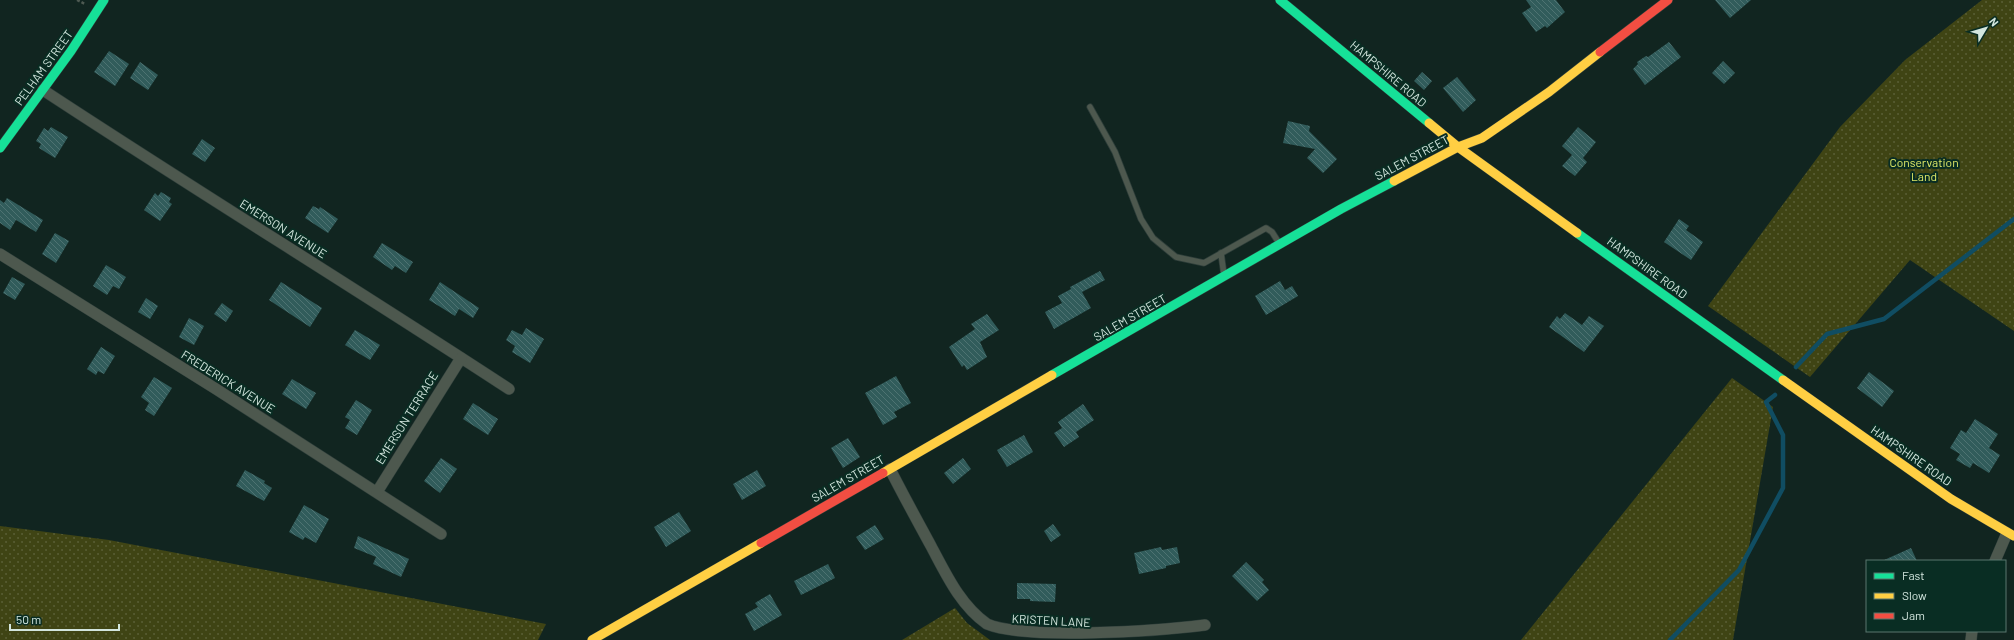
<svg xmlns="http://www.w3.org/2000/svg" width="2014" height="640" font-family="Barlow,sans-serif">
  <style>
    .grass { fill: url(#grass-dots) }
    .lines { fill: none; stroke-linecap: round; stroke-linejoin: round }
    .stream { stroke: #104d62; stroke-width: 4.5 }
    .building { fill: url(#building-back-hatch) }
    .lane-casing { stroke: #2e3e3a; stroke-width: 7 }
    .street-casing { stroke: #2e3e3a; stroke-width: 12 }
    .fast-casing { stroke: #2e3e3a; stroke-width: 10 }
    .slow-casing { stroke: #2e3e3a; stroke-width: 10 }
    .jam-casing { stroke: #2e3e3a; stroke-width: 10 }
    .path { stroke: #4e5a52; stroke-width: 2.5; stroke-dasharray: 3 2; stroke-linecap: butt }
    .lane { stroke: #4d584e; stroke-width: 5.5 }
    .street { stroke: #4d584e; stroke-width: 11 }
    .fast { stroke: #16e098; stroke-width: 9 }
    .slow { stroke: #ffcf43; stroke-width: 9 }
    .jam { stroke: #f24e42; stroke-width: 9 }
    .labels { text-anchor: middle; stroke-width: 4; stroke-linejoin: round; paint-order: stroke }
    .street-label { font-size: 12px; fill: #d3e6de; stroke: #092d23 }
    .park-label { font-size: 12px; fill: #e1ea68; stroke: #092d23 }
  </style>
  <defs>
    <pattern id="grass-dots" width="8" height="8" patternUnits="userSpaceOnUse"><rect width="8" height="8" fill="#3f4414"/><path d="M2 2h.1M6 6h.1" fill="none" stroke="#5a5f36" stroke-width="1.8" stroke-linecap="round"/></pattern>
    <pattern id="building-back-hatch" width="6" height="6" patternUnits="userSpaceOnUse"><rect width="6" height="6" fill="#315c5b"/><path d="M-1 5l2 2M0 0l6 6M5-1l2 2" fill="none" stroke="#4e7372"/></pattern>
  </defs>
  <rect width="100%" height="100%" fill="#112520"/>
  <g class="grass">
    <path d="M1982,0H2014V331L1910,260L1810,377L1708,306L1840,127L1905,60Z"/>
    <path d="M1732,378L1773,407L1733,640H1521Z"/>
    <path d="M0,526L109,540L546,624L538,640H0Z"/>
    <path d="M955,608L967,623L990,640H902Z"/>
  </g>
  <g class="lines">
    <g class="stream">
      <path d="M1796,367L1827,334L1884,319L2014,219"/>
      <path d="M1670,640L1739,570L1783,488V435L1766,402L1775,395"/>
    </g>
  </g>
  <g class="building">
    <path d="M1526,0H1556L1565,12L1547,28L1545,26L1536,32L1522,13L1531,7Z"/>
    <path d="M1715,0H1751L1730,18Z"/>
    <path d="M1669,42L1681,57L1645,85L1633,69L1638,64L1637,62L1646,56L1648,57Z"/>
    <path d="M109,51L129,64L115,86L94,72Z"/>
    <path d="M1723,61L1735,73L1724,84L1712,73Z"/>
    <path d="M140,62L158,75L148,90L130,78Z"/>
    <path d="M1422,72L1432,81L1424,90L1414,81Z"/>
    <path d="M1457,77L1476,100L1463,112L1443,88Z"/>
    <path d="M1288,121L1310,126L1309,131L1337,159L1323,173L1307,158L1315,149L1283,143Z"/>
    <path d="M51,127L68,137L55,158L39,148L41,144L36,141L44,128L48,131Z"/>
    <path d="M1578,127L1596,142L1583,158L1587,162L1575,176L1562,166L1572,155L1562,146Z"/>
    <path d="M202,139L215,148L205,162L192,154Z"/>
    <path d="M161,192L171,198L169,202L172,204L160,221L144,210L155,193L158,196Z"/>
    <path d="M7,198L43,220L36,232L16,220L10,230L0,223V200L4,203Z"/>
    <path d="M313,206L319,209L320,207L338,219L328,233L305,218Z"/>
    <path d="M1679,219L1689,226L1686,230L1703,242L1691,260L1664,242Z"/>
    <path d="M55,233L69,241L56,263L42,254Z"/>
    <path d="M382,243L413,262L406,273L395,266L392,270L373,257Z"/>
    <path d="M106,265L126,277L119,289L113,286L107,295L93,286Z"/>
    <path d="M1100,271L1105,280L1082,292L1091,308L1054,329L1045,312L1062,303L1058,296L1071,289L1070,287Z"/>
    <path d="M12,277L25,284L15,300L3,293Z"/>
    <path d="M1280,281L1285,290L1292,286L1298,296L1266,315L1255,296Z"/>
    <path d="M281,282L322,308L310,327L269,300Z"/>
    <path d="M440,282L479,308L473,318L459,309L455,316L429,300Z"/>
    <path d="M146,298L158,306L150,319L138,312Z"/>
    <path d="M222,303L233,311L226,322L214,314Z"/>
    <path d="M1565,313L1582,325L1589,316L1604,326L1584,352L1549,327L1557,316L1560,319Z"/>
    <path d="M987,314L999,330L980,342L987,357L967,370L964,365L962,367L949,347L975,329L971,324Z"/>
    <path d="M189,318L204,326L194,345L179,337Z"/>
    <path d="M526,328L544,339L530,363L512,352L515,346L506,340L512,330L522,335Z"/>
    <path d="M355,330L380,345L370,360L345,345Z"/>
    <path d="M101,347L115,356L104,374L98,371L96,375L87,369Z"/>
    <path d="M1869,372L1894,391L1882,407L1857,388Z"/>
    <path d="M896,376L911,403L894,412L897,417L883,425L865,393Z"/>
    <path d="M154,377L172,388L154,416L145,410L149,403L141,397Z"/>
    <path d="M292,379L316,393L306,409L282,394Z"/>
    <path d="M356,400L372,410L357,435L345,428L350,420L345,417Z"/>
    <path d="M473,403L498,419L488,435L463,419Z"/>
    <path d="M1083,404L1094,420L1076,432L1079,437L1064,447L1054,433L1062,428L1058,422Z"/>
    <path d="M1975,419L1998,434L1989,448L2000,455L1989,473L1973,463L1970,468L1956,460L1960,454L1950,448L1961,430L1966,433Z"/>
    <path d="M1024,435L1033,452L1007,467L997,450Z"/>
    <path d="M848,438L860,457L843,468L831,448Z"/>
    <path d="M441,458L457,469L440,493L424,481Z"/>
    <path d="M963,458L971,469L953,484L944,473Z"/>
    <path d="M245,470L265,481L264,483L272,488L264,501L236,486Z"/>
    <path d="M757,470L766,486L742,500L733,484Z"/>
    <path d="M304,505L329,519L316,543L305,537L303,540L289,532Z"/>
    <path d="M679,512L691,531L666,547L654,527Z"/>
    <path d="M1053,524L1061,535L1051,542L1044,531Z"/>
    <path d="M875,525L884,539L865,550L856,537Z"/>
    <path d="M358,536L409,559L401,577L373,564L376,557L354,548Z"/>
    <path d="M1161,547L1162,550L1177,547L1180,563L1166,566V568L1139,574L1134,553Z"/>
    <path d="M1911,548L1917,561H1882Z"/>
    <path d="M1246,562L1264,580L1262,582L1269,590L1257,601L1232,576Z"/>
    <path d="M828,564L835,578L801,595L794,581Z"/>
    <path d="M1017,583L1056,584L1055,602L1030,601V599H1017Z"/>
    <path d="M770,594L782,615L754,631L745,614L758,607L755,603Z"/>
  </g>
  <g class="lines">
    <defs>
      <g id="lane">
        <path d="M1090,107L1115,152L1141,219L1153,238L1176,257L1204,263L1266,228L1272,232L1279,243"/>
        <path d="M1221,253L1224,275"/>
      </g>
      <g id="street">
        <path d="M43,90C198,192 355,288 509,389"/>
        <path d="M0,254L216,389L441,534"/>
        <path d="M890,469C903,495 917,520 931,546C946,574 960,605 987,624C1025,640 1158,631 1205,625"/>
        <path d="M377,492L461,358"/>
        <path d="M1995,561L2007,533"/>
        <path d="M1971,640L1972,631"/>
      </g>
      <g id="fast">
        <path d="M1280,0L1429,123"/>
        <path d="M0,148L71,51L104,0"/>
        <path d="M1577,233L1783,380"/>
        <path d="M1052,375L1341,209L1394,181"/>
      </g>
      <g id="slow">
        <path d="M1429,123L1458,147L1577,233"/>
        <path d="M1394,181L1458,147L1482,138L1549,92L1600,52"/>
        <path d="M1783,380L1951,499L2014,536"/>
        <path d="M883,473L1052,375"/>
        <path d="M592,640L761,543"/>
      </g>
      <g id="jam">
        <path d="M1600,52L1668,0"/>
        <path d="M761,543L883,473"/>
      </g>
    </defs>
    <use href="#lane" class="lane-casing"/>
    <use href="#street" class="street-casing"/>
    <use href="#fast" class="fast-casing"/>
    <use href="#slow" class="slow-casing"/>
    <use href="#jam" class="jam-casing"/>
    <path class="path" d="M77,0L85,4"/>
    <use href="#lane" class="lane"/>
    <use href="#street" class="street"/>
    <use href="#fast" class="fast"/>
    <use href="#slow" class="slow"/>
    <use href="#jam" class="jam"/>
  </g>
  <g class="labels">
    <g class="street-label">
      <text transform="translate(44 68) rotate(-54)" y="4">PELHAM STREET</text>
      <text transform="translate(1388 74) rotate(40)" y="4">HAMPSHIRE ROAD</text>
      <text transform="translate(1412 158) rotate(-28)" y="4">SALEM STREET</text>
      <text transform="translate(283 229) rotate(32)" y="4">EMERSON AVENUE</text>
      <text transform="translate(1647 268) rotate(36)" y="4">HAMPSHIRE ROAD</text>
      <text transform="translate(1130 318) rotate(-30)" y="4">SALEM STREET</text>
      <text transform="translate(228 382) rotate(32)" y="4">FREDERICK AVENUE</text>
      <text transform="translate(407 418) rotate(-58)" y="4">EMERSON TERRACE</text>
      <text transform="translate(1911 456) rotate(35)" y="4">HAMPSHIRE ROAD</text>
      <text transform="translate(848 479) rotate(-30)" y="4">SALEM STREET</text>
      <text transform="translate(1051 621) rotate(3)" y="4">KRISTEN LANE</text>
    </g>
    <g class="park-label">
      <text x="1924" y="167">Conservation<tspan x="1924" dy="14">Land</tspan></text>
    </g>
  </g>
  <rect x="1866" y="560" width="140" height="72" fill="#092d23" stroke="#5a776e"/>
  <rect x="1874" y="573" width="20" height="6" fill="#16e098" stroke="#5a776e"/>
  <text x="1902" y="580" font-size="12" fill="#d3e6de">Fast</text>
  <rect x="1874" y="593" width="20" height="6" fill="#ffcf43" stroke="#5a776e"/>
  <text x="1902" y="600" font-size="12" fill="#d3e6de">Slow</text>
  <rect x="1874" y="613" width="20" height="6" fill="#f24e42" stroke="#5a776e"/>
  <text x="1902" y="620" font-size="12" fill="#d3e6de">Jam</text>
  <g transform="translate(1986 28) rotate(52)" stroke="#092d23" stroke-width="3" paint-order="stroke">
  <path d="M0-3L7 15L0 10L-7 15Z" fill="#d3e6de"/>
  <text y="-6" font-size="11" font-weight="bold" text-anchor="middle" fill="#d3e6de">N</text>
  </g>
  <path d="M10 624v6h109v-6" fill="none" stroke="#d3e6de" stroke-width="2"/>
  <text x="16" y="624" font-size="12" fill="#d3e6de" stroke="#092d23" stroke-width="3" paint-order="stroke">50 m</text>
</svg>
